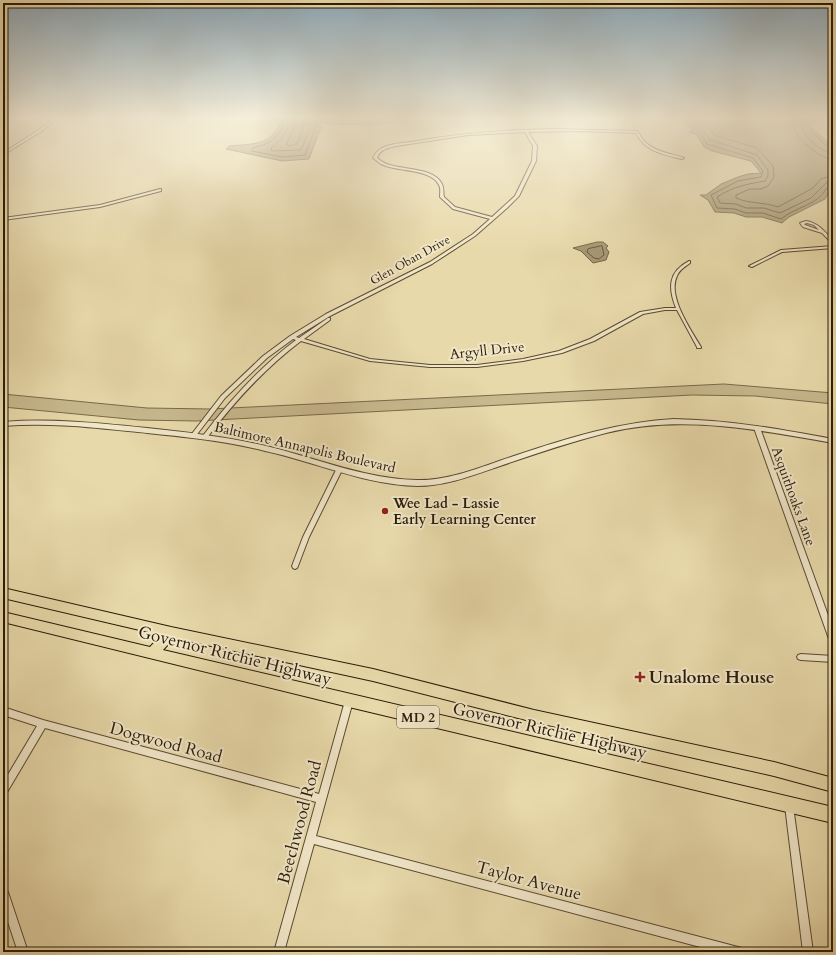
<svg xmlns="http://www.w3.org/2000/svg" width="836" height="955" font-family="Cardo,serif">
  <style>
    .green { fill: #c8b98e; stroke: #796a4a }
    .water { fill: #a79873; stroke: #756648 }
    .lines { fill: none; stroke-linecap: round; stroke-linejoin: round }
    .shore { stroke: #685a3d; stroke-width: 1 }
    .minor-casing { stroke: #5a4a30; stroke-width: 2 }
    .tertiary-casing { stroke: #5a4a30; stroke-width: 2 }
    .trunk-casing { stroke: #2a1b07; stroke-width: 2 }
    .minor { fill: #f0e6c8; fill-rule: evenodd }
    .tertiary { fill: #f0e6c8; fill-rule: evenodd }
    .trunk { fill: #e8d9aa; fill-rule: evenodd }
    .poi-dot { fill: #8f2418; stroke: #f0e6c8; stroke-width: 1.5 }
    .labels { text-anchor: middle; stroke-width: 4; stroke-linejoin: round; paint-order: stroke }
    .far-street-label { font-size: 12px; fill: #2a1b07; stroke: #f0e6c8 }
    .shield { fill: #f0e6c8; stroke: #655841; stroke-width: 1 }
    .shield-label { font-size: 13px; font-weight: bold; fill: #2a1b07 }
    .street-label { font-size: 14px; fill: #2a1b07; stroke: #f0e6c8 }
    .poi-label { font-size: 14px; font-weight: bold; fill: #2a1b07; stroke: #f0e6c8; text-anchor: start }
    .near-street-label { font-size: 17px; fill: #2a1b07; stroke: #f0e6c8 }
    .near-poi-label { font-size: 17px; font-weight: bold; fill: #2a1b07; stroke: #f0e6c8; text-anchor: start }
  </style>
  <rect width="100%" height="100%" fill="#e8d9aa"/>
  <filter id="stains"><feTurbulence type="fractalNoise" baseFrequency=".005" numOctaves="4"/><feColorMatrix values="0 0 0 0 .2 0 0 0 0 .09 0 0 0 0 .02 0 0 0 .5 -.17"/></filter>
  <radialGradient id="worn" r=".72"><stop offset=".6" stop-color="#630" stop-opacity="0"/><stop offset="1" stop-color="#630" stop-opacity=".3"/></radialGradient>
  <path class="green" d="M724,384L833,393V404L755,396L692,395L196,421L139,420L3,407V394L147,408L210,409Z"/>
  <g class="water">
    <path d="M257,117H282L281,119L304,117H416L407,121L370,125L301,123L318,125L321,127L309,159L282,161L226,149L229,146C249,144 273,146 280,122L270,118Z"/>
    <path d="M680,117H833C826,119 814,117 809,125L833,147V190L829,192L825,199L789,217L782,223L762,217H746L734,213L715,212L708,200L700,195H706L721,184L738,177L748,174L761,173L751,161L712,151L704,147L696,134L689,132L693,130Z"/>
    <path d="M597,242H603L608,246L606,248L609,252L606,260L593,263L581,251L573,248Z"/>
  </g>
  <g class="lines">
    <g class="shore">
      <path d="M279,117L284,123C279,139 268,145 252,148V151L282,157L305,155L315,129L314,122L318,119L370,121L401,117"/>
      <path d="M287,117C291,131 281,139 271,148L272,151L301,150L310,129L309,122L312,117"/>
      <path d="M294,117V128L287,143L288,146L297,144L303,129L304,117"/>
      <path d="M687,117L700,131L707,144L753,158L763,171L761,177L738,181L711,195L717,208L735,209L746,213H763L781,219C795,207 818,205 826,189L833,186"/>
      <path d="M694,117L710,140L757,155L768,170V176L765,181C747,184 732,187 717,197L720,203L736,204L746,208H764L780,213L811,198L826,183L833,181"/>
      <path d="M702,117L714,135L757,148L773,166L774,177L768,186L761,189H750L736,195V198C750,204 764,202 778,207L813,188L821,179L833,175"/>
      <path d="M796,117L794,128C800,142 818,157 833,160"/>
      <path d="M803,117L800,125C805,138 820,151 833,154"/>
      <path d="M810,117L805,123L806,127L829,148L833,149"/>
      <path d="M602,246L604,255L599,259L594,258L587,252L588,249Z"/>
    </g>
    <defs>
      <g id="minor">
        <path d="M55,117H58L42,131L3,155V153L40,129Z"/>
        <path d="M552,129L637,131C640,134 641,138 645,142C655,152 671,153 684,158L682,159C664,155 644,151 636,133L581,131L528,132L537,146L536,161L519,196L507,208L475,236L432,264L330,316L296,337L299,338L328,318H330V320L304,339L370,359L430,365H477L523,359L559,351L590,339L640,312L665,308H676C668,288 668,272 689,261H690V263C686,266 679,270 677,276C667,296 691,330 701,347V348H697V347L677,310H665L643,314L594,341L562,353L523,361L477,367H430L370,361L301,341C264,369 234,402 206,439H202L201,438L202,437C230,400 260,367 296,340L293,339L267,358L225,398L195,437H191L190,436L191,435L221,396L263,356L290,336L326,314L430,262L473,234L490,219L453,209L440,197C440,193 441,188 439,185C431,168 396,172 381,164C378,162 376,160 373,158C375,153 378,150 384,147C394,143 406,143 417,141C462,133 507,130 552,129ZM525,132L533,146L532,161L515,196L492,217L455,207L444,197C443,193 444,188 442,184C434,168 406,170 390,165C385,164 381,161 377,158C380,149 388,148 396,146L468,135Z"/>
        <path d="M160,189H161V191L100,207L3,220V218L100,205Z"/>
        <path d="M806,221C819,223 825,232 833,241V244L822,233L803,227L800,223ZM807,223L814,225L819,230L805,225L804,224Z"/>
        <path d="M833,246V248L782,252L752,267L749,266L781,250Z"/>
        <path d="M757,426L760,428L833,629V642L830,641L829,639L754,428Z"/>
        <path d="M339,468L342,470L309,537L298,566L297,568L295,569L293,568L292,566L303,537L336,470Z"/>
        <path d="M801,654L833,656V662L801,660L798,659L797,657L798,655Z"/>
        <path d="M349,697L352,698L353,701L316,836L738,947L742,948L743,952H719L314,844L284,952H274L316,802L45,728L6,794L3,795V783L37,726L3,715V707L43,720L319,794L345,701L346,698Z"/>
        <path d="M789,802L792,803L793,806L813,952H803L785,806L786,803Z"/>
        <path d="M3,887L6,889L8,892L28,952H18L3,907Z"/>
      </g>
      <path id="tertiary" d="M674,419C728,420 780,429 833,439V443C758,430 682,414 606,433C570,442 535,454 500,466C474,475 446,486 418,486C365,485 316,462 265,451C226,441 187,437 147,433C99,428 51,422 3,426V422C51,418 99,423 147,428C187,432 227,437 266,446C316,458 365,479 417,480C451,481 485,465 517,455C568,438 619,422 674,419Z"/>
      <path id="trunk" d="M3,588L171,627L373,669L534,710L774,762L833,778V792L774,776L534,722L373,681L174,638L163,650L833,807V823L349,707L3,622V612L150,647L161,635L3,598Z"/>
    </defs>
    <use href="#minor" class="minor-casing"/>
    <use href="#tertiary" class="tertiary-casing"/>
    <use href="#trunk" class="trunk-casing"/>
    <use href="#minor" class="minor"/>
    <use href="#tertiary" class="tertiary"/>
    <use href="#trunk" class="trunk"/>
  </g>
  <linearGradient id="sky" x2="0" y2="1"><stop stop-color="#8ea9b9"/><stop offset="0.47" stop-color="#f5eed9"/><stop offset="1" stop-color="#f5eed9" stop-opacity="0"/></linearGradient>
  <rect width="836" height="251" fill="url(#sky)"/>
  <g class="poi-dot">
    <circle cx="385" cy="511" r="4"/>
    <path d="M638 671h4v4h4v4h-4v4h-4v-4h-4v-4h4z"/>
  </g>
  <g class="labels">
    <g class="far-street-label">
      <text transform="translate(410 260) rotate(-29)" y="4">Glen Oban Drive</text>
    </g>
    <rect class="shield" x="397" y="706" width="42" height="22" rx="3"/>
    <g class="shield-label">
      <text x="418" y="722">MD 2</text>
    </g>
    <g class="street-label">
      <text transform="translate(487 350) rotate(-6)" y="5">Argyll Drive</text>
      <text transform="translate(305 447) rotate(13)" y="5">Baltimore Annapolis Boulevard</text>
      <text transform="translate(794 496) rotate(70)" y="5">Asquithoaks Lane</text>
    </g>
    <g class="poi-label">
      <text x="393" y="508">Wee Lad - Lassie<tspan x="393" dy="16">Early Learning Center</tspan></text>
    </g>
    <g class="near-street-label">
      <text transform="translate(235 655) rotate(14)" y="6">Governor Ritchie Highway</text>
      <text transform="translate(550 730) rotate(13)" y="6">Governor Ritchie Highway</text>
      <text transform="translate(166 742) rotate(15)" y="6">Dogwood Road</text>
      <text transform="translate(299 822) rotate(-75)" y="6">Beechwood Road</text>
      <text transform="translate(529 880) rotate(15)" y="6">Taylor Avenue</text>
    </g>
    <g class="near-poi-label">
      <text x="649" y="683">Unalome House</text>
    </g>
  </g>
  <rect width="836" height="955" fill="none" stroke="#e8d9aa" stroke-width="16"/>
  <rect x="4" y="4" width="828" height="947" fill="none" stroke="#2a1b07" stroke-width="2"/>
  <rect x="8" y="8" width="820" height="939" fill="none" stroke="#2a1b07"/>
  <rect width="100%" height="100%" filter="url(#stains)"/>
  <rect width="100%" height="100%" fill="url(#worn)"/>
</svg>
